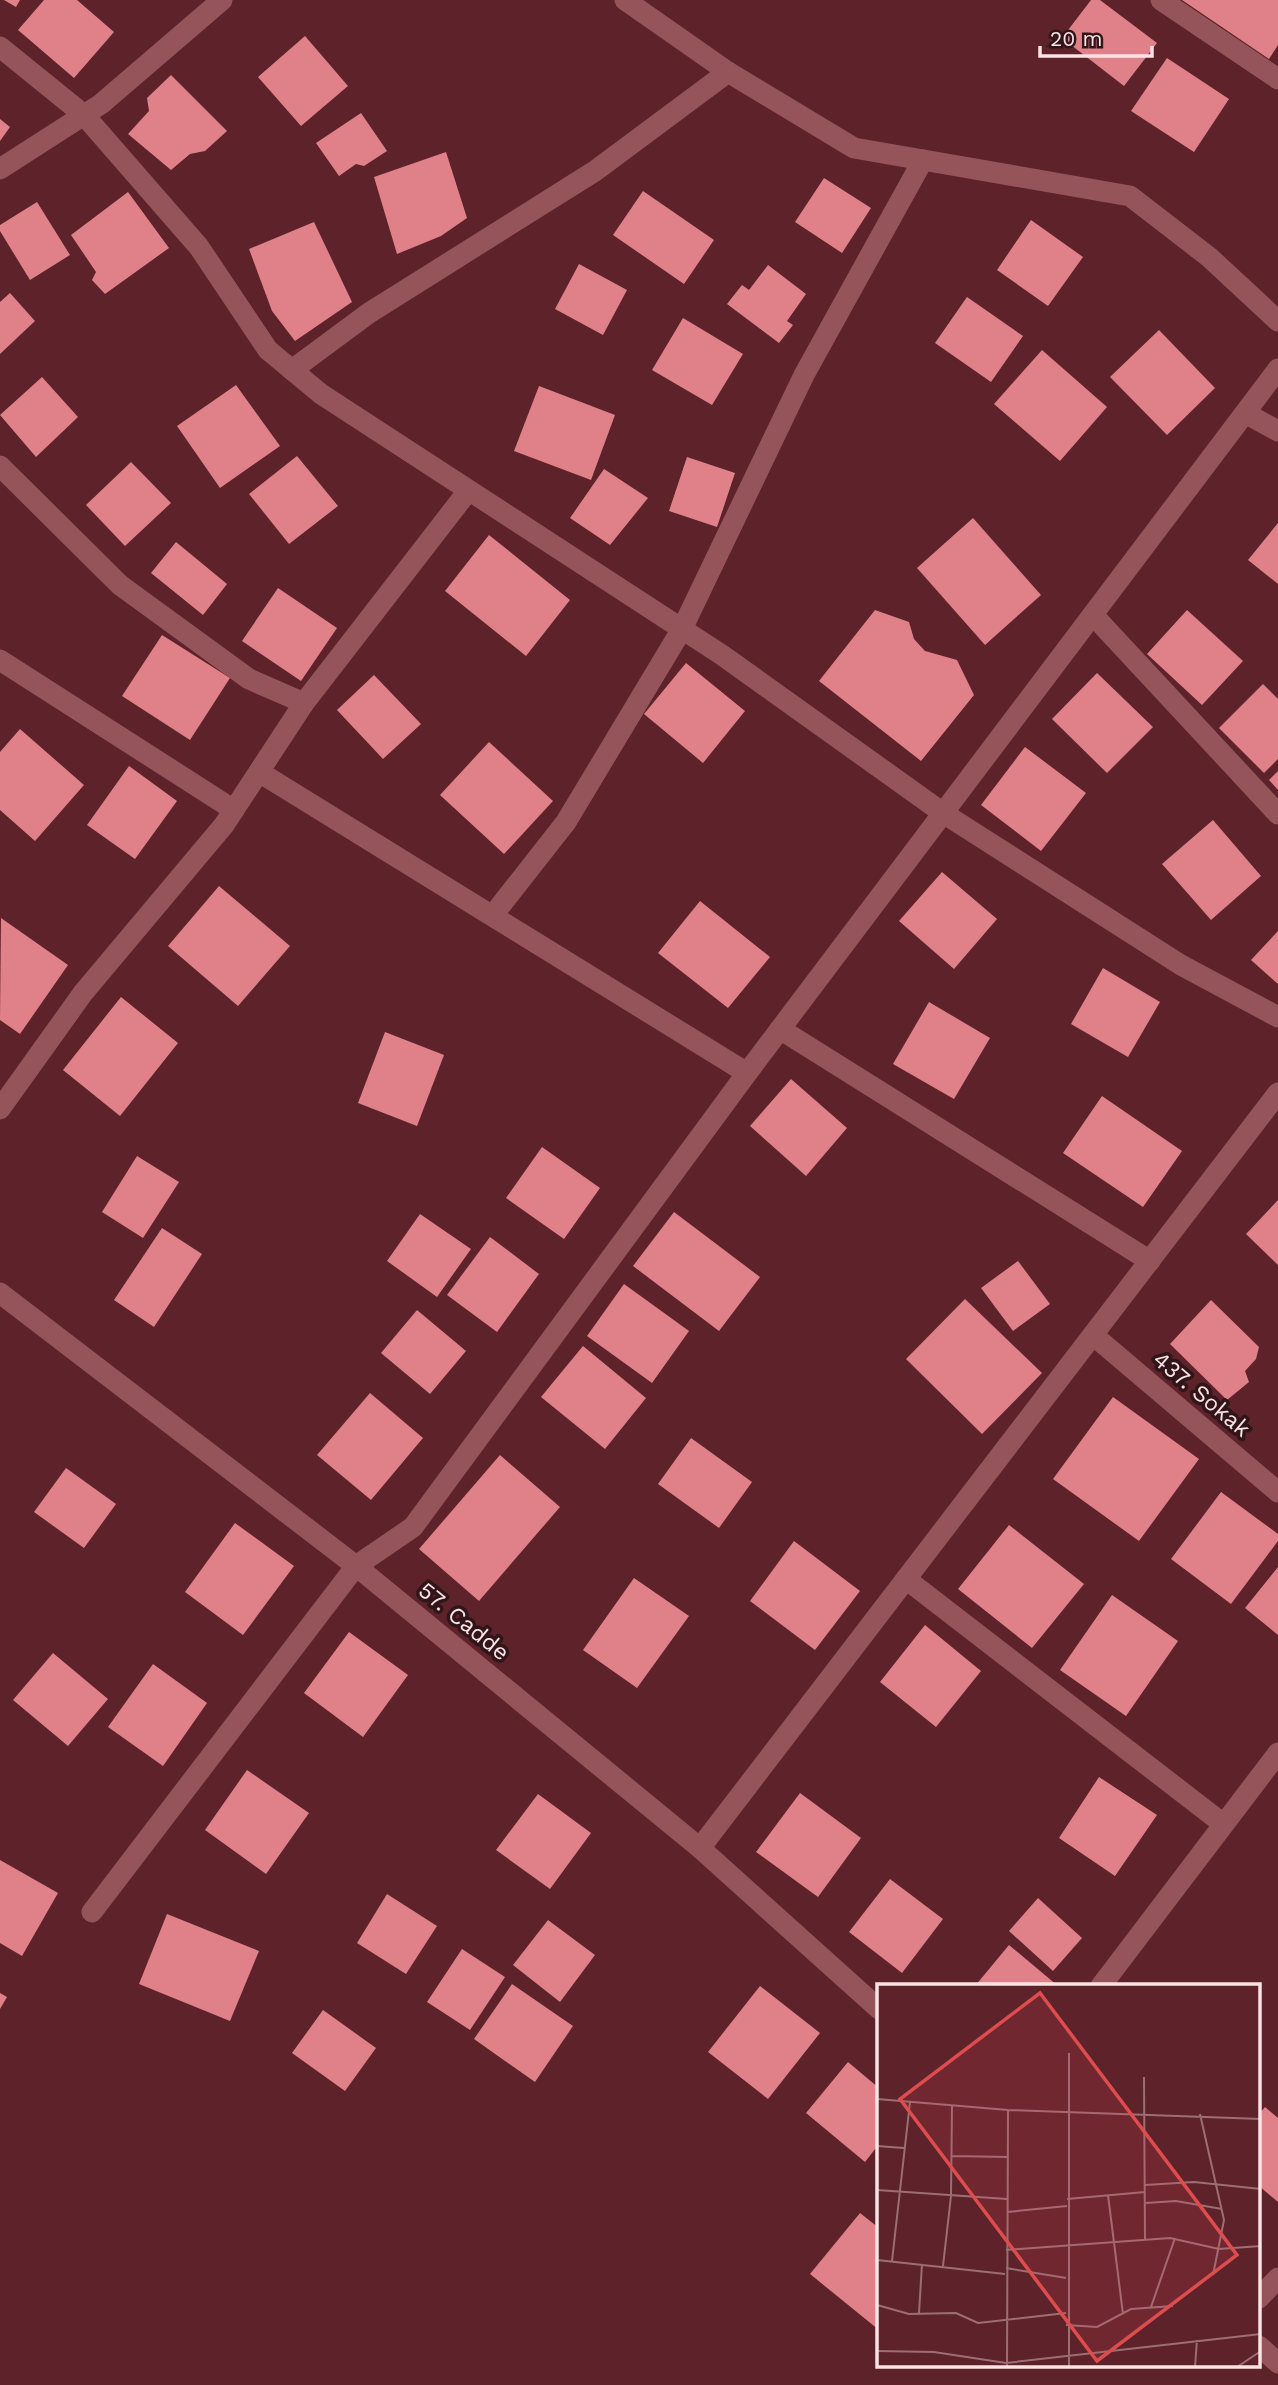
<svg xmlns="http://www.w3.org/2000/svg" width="1278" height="2385" font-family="'Work Sans',sans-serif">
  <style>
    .building { fill: #e0818a }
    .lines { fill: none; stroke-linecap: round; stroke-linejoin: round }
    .minor { stroke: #95545a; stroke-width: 21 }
    .labels { text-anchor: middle; stroke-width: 7; stroke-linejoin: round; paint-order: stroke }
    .street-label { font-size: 23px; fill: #fbe3e5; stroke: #311619 }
    .inset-road { fill: none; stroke: #9c6f75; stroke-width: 2 }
    .view { fill: #dd4d4e; fill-opacity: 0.15; stroke: #dd4d4e; stroke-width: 3.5 }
    .inset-edge { fill: none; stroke: #fbe3e5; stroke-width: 3.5 }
  </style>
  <rect width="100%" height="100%" fill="#5d222a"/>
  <g class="building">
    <path d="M4,0H20L16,7Z"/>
    <path d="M44,0H77L114,32L74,78L18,30Z"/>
    <path d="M1091,0H1100L1157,43L1124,86L1062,38Z"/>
    <path d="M1182,0H1278V45L1269,59Z"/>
    <path d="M305,36L348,86L301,126L258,77Z"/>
    <path d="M1167,58L1229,99L1194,152L1131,111Z"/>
    <path d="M171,75L227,131L205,151L190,154L171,170L128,134L149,111L147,98Z"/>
    <path d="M361,113L387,151L364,166L356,164L339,176L316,143Z"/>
    <path d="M0,119L10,127L0,141Z"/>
    <path d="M446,152L467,218L441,236L397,254L374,177Z"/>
    <path d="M824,178L871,208L842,253L795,222Z"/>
    <path d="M643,191L714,240L684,284L613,235Z"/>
    <path d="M128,192L169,248L105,294L92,280L96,272L71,235Z"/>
    <path d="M37,202L70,255L30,280L0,231V225Z"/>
    <path d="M1031,220L1083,257L1048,306L997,270Z"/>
    <path d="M314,222L352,302L295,341L272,311L249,249Z"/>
    <path d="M579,264L627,290L603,335L555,309Z"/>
    <path d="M768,265L806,294L787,321L793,325L779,343L727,304L742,285L749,290Z"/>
    <path d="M10,293L35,321L0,354V302Z"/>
    <path d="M967,297L1023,336L991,382L935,343Z"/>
    <path d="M683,318L743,354L712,405L652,370Z"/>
    <path d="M1159,330L1215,388L1167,435L1110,377Z"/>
    <path d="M1042,350L1107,407L1060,461L994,404Z"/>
    <path d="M42,377L78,417L36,457L0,415Z"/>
    <path d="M236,385L280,446L220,488L177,426Z"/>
    <path d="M539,386L615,415L591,480L514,451Z"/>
    <path d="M297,456L338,506L289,544L249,494Z"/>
    <path d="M687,457L735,473L717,527L669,511Z"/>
    <path d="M131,462L171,503L125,546L86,505Z"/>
    <path d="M604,469L648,498L610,545L570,518Z"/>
    <path d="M973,518L1041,595L985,645L917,568Z"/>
    <path d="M1278,523V584L1248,560Z"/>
    <path d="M489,535L570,600L526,656L445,591Z"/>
    <path d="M176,542L227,584L203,615L151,573Z"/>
    <path d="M278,588L337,628L301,681L242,641Z"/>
    <path d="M875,610L909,622L914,639L925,651L957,660L974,695L921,761L819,681Z"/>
    <path d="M1187,610L1243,661L1202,705L1147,654Z"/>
    <path d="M162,635L230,678L190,740L122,696Z"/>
    <path d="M686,663L745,711L703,763L644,714Z"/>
    <path d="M1097,673L1153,727L1107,773L1052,719Z"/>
    <path d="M374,675L421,724L383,759L337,710Z"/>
    <path d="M1263,684L1278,699V759L1264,773L1219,728Z"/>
    <path d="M20,729L84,785L35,841L0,810V752Z"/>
    <path d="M489,742L553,801L504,854L440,795Z"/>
    <path d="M1025,747L1086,793L1041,851L981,805Z"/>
    <path d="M129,766L177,801L135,859L87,825Z"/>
    <path d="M1278,771V790L1269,780Z"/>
    <path d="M1213,820L1261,876L1211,920L1162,864Z"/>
    <path d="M942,872L997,919L954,969L899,921Z"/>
    <path d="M219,886L290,946L238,1006L168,946Z"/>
    <path d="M700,901L770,957L728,1008L658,953Z"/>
    <path d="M1,918L68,965L20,1034L0,1020Z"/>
    <path d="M1278,931V984L1251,960Z"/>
    <path d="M1103,968L1160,1002L1128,1057L1071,1024Z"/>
    <path d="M121,997L178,1043L120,1116L63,1070Z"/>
    <path d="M929,1002L990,1038L954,1099L893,1064Z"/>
    <path d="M385,1032L444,1055L417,1126L358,1103Z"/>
    <path d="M791,1079L847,1128L806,1176L750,1126Z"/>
    <path d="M1102,1096L1182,1151L1143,1207L1063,1153Z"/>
    <path d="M542,1147L600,1188L564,1239L506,1198Z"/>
    <path d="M137,1156L179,1182L143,1238L102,1212Z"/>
    <path d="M1278,1200V1265L1246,1234Z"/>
    <path d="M674,1212L760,1277L719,1331L633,1266Z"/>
    <path d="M420,1214L471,1249L437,1297L387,1261Z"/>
    <path d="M162,1228L202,1254L154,1327L114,1300Z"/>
    <path d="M490,1237L539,1274L497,1332L447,1295Z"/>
    <path d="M1018,1261L1050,1304L1013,1331L981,1288Z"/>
    <path d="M624,1284L689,1331L652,1383L587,1336Z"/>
    <path d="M965,1299L1042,1373L982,1434L906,1359Z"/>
    <path d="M1211,1300L1259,1347L1256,1359L1245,1371L1249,1382L1227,1400L1170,1344Z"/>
    <path d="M417,1310L466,1351L430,1394L381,1353Z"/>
    <path d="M583,1346L646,1398L605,1449L541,1397Z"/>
    <path d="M370,1393L423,1438L371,1500L317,1455Z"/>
    <path d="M1113,1397L1199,1459L1139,1541L1053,1479Z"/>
    <path d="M691,1438L752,1482L719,1528L658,1484Z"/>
    <path d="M500,1455L560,1507L479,1601L419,1549Z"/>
    <path d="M66,1468L116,1504L84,1548L34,1512Z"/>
    <path d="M1221,1492L1278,1534V1541L1231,1604L1171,1559Z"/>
    <path d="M235,1523L294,1566L243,1635L185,1592Z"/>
    <path d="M1009,1525L1084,1584L1032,1648L958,1589Z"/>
    <path d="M794,1541L860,1591L815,1650L750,1601Z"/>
    <path d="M1278,1567V1635L1245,1608Z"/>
    <path d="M634,1578L689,1616L637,1688L583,1650Z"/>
    <path d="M1112,1595L1178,1641L1126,1716L1060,1670Z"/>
    <path d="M925,1625L981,1671L936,1727L880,1682Z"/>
    <path d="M349,1632L408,1675L363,1737L304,1693Z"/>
    <path d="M53,1653L108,1699L68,1746L13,1700Z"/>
    <path d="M153,1664L207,1703L163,1766L108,1727Z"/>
    <path d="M247,1770L309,1813L266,1874L205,1830Z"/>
    <path d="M1099,1777L1157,1815L1115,1876L1059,1838Z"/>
    <path d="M800,1793L861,1838L818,1897L756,1852Z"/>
    <path d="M538,1794L591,1833L550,1889L496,1850Z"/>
    <path d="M0,1860L58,1893L22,1956L0,1943Z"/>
    <path d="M890,1879L943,1919L902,1973L849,1932Z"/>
    <path d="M387,1894L437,1926L406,1974L357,1943Z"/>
    <path d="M1038,1898L1082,1938L1053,1971L1009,1931Z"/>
    <path d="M167,1914L259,1951L230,2021L139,1984Z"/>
    <path d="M548,1920L595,1955L560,2002L513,1965Z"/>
    <path d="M1009,1945L1058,1986H975Z"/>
    <path d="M462,1949L505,1977L470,2030L427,2002Z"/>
    <path d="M512,1984L573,2026L535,2082L474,2039Z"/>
    <path d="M760,1986L820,2033L768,2099L708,2052Z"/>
    <path d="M0,1993L7,1997L0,2009Z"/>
    <path d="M323,2010L376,2048L345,2091L292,2053Z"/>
    <path d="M848,2062L879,2088V2144L865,2162L806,2113Z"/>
    <path d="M1265,2107L1278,2118V2202L1259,2186V2114Z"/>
    <path d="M860,2213L879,2228V2330L810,2274Z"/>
  </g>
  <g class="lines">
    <g class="minor">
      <path d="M625,0L728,72L854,148L1130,196L1209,257L1278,321"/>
      <path d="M1161,0L1278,79"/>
      <path d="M0,47L84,115L199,247L268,350L321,394L722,655L943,813L1181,965L1278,1017"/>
      <path d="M0,169L101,104L222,0"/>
      <path d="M292,370L369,313L595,171L728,72"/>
      <path d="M1245,413L1278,431"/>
      <path d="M0,466L120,585L249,679L304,703"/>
      <path d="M1093,615L1278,814"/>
      <path d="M0,660L234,810"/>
      <path d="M259,772L747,1073"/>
      <path d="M493,915L566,822L682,629L804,375L923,160"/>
      <path d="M780,1029L1150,1261"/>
      <path d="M0,1109L83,993L224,825L304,703L468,491"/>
      <path d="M0,1293L356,1566L700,1848L879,2009"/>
      <path d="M1093,1335L1278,1492"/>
      <path d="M906,1579L1222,1823"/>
      <path d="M700,1848L1278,1093"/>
      <path d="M92,1912L356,1566L413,1527L747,1073L1278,369"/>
      <path d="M1101,1986L1278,1753"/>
      <path d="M1259,2298L1278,2278"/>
      <path d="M1259,2346L1278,2363"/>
    </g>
  </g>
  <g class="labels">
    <g class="street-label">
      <text transform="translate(1202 1394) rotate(40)" y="8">437. Sokak</text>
      <text transform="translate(464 1621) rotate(39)" y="8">57. Cadde</text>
    </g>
  </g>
  <g transform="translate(877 1984)">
    <rect width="383" height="383" fill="#5d222a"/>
    <path class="inset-road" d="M267,93L268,256M0,115L131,126L384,135M323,130L347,236L336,291M0,162L27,164M75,172L130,173M268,201L317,198L384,205M0,206L130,215M231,211L246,330M190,215L268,208M269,219L299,217L345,225M130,228L190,222M129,266L293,254L342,265L384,262M0,276L128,290M15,277L33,118M66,282L74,212L75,121M129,284L189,294M0,321L32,330L79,329L101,339L189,329M274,323L298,254M42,329L45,280M189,341L220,343L254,325L296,322M0,367L57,368L129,379L384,350M130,383L131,126M192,383V69M318,383L320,356M360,383L384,367"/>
    <path class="view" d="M163,9L360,271L220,377L23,115Z"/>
    <rect width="383" height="383" class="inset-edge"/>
  </g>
  <path d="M1040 46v10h112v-10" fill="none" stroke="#fbe3e5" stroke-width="3.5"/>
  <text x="1050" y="46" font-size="21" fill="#fbe3e5" stroke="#311619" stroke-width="5" paint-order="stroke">20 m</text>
</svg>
